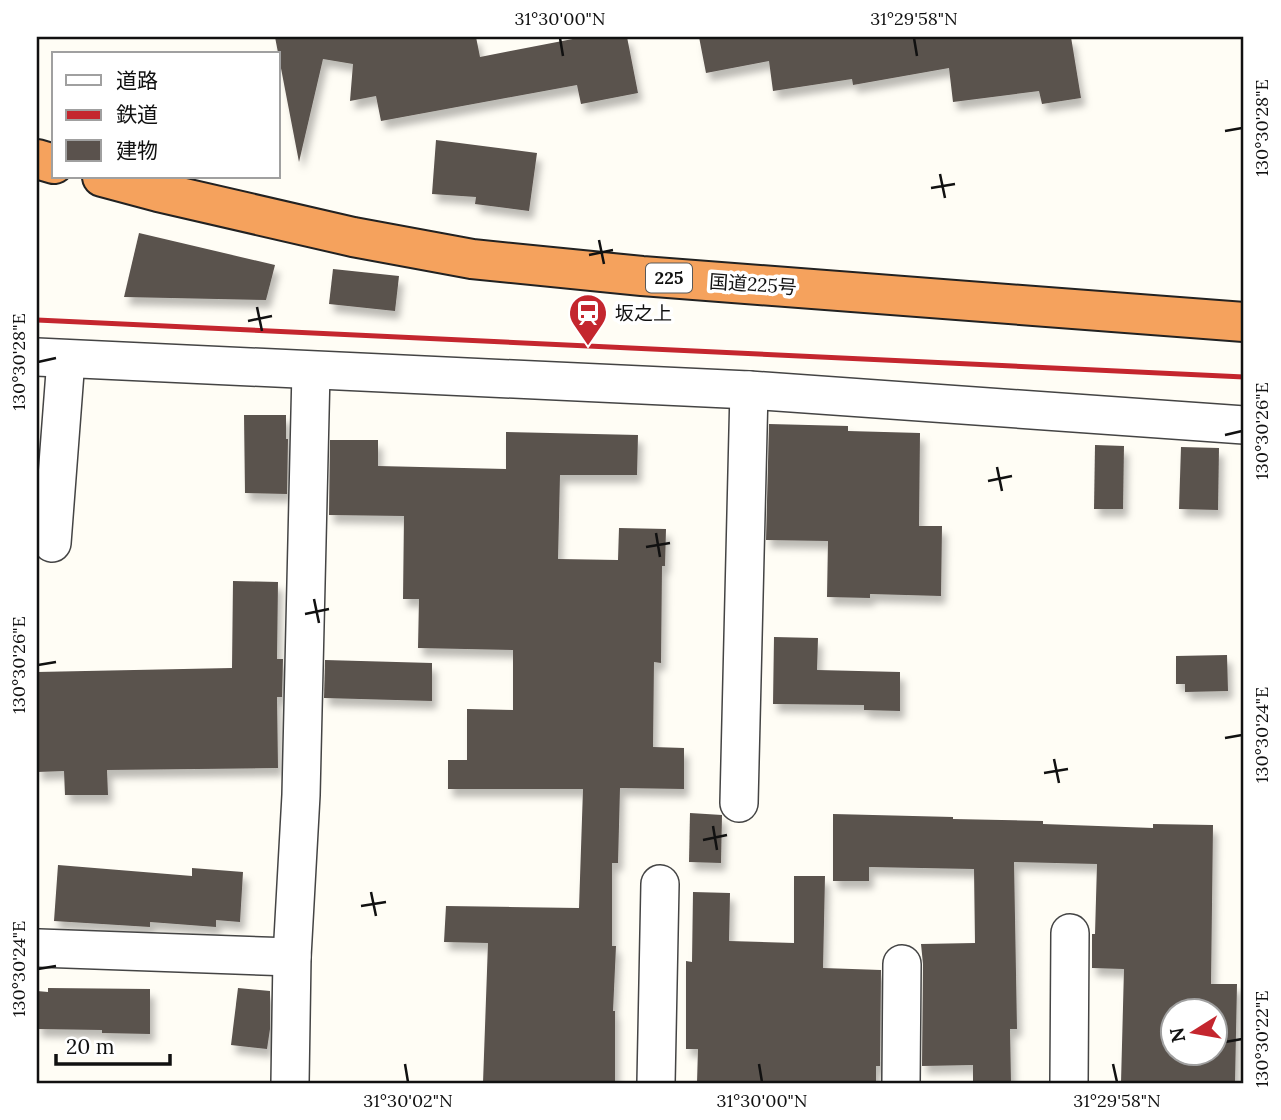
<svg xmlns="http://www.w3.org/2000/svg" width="1281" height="1120" font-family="Lora,'Noto Sans JP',serif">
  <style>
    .building { fill: #5a524d; fill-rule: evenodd; filter: url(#shadow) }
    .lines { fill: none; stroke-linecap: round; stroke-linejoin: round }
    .street-casing { stroke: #444; stroke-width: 40 }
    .highway-casing { stroke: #222; stroke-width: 42 }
    .street { stroke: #fff; stroke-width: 37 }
    .highway { stroke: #f5a25d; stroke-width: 38 }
    .rail { stroke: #c4262e; stroke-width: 5 }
    .ticks { fill: none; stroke: #111; stroke-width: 2.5 }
    .labels { text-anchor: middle; stroke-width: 7; stroke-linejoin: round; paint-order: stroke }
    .shield { fill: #fff; stroke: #585858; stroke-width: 2 }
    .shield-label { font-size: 18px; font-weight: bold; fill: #111 }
    .street-label { font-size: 19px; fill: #111; stroke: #fff }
    .poi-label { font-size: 19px; fill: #111; stroke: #fff; text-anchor: start }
    .neatline { fill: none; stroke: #111; stroke-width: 2.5 }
    .ticks-label { font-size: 18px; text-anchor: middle; fill: #111 }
  </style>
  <defs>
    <filter id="shadow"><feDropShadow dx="4.5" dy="8" stdDeviation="3.5" flood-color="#0004"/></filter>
  </defs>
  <rect width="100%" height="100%" fill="#fffdf5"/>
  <g class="building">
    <path d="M275,37H476L480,57L583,37H627L638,93L581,104L577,85L381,121L376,96L350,101L353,64L323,59L299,162Z"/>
    <path d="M699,37H1071L1081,98L1042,104L1039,91L953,102L949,68L853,85L852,79L773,91L769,61L706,73Z"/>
    <path d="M436,140L537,153L529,211L475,204L476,197L432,194Z"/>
    <path d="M139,233L275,265L266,300L124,297Z"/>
    <path d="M333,269L399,276L395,311L329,304Z"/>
    <path d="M244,415H286V439H288L287,494L245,493Z"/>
    <path d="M769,424L848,426V431L920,433L919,526H942L941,596L870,594V598L827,597L828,541L766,540Z"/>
    <path d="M506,432L638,435L637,475H560L558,559L618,560L619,528L666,529L665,566H662L661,663L654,662L653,747L684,748V789L620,788L618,863H612V946H616L613,1011H615V1083H483L488,943L444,942L446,906L579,908L583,789H448V760H467V709L513,710V650L418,648L419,599H403L404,516L329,515L330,440H378V466L506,469Z"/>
    <path d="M1095,445L1124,446L1123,509H1094Z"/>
    <path d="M1181,447L1219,448L1218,510L1179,509Z"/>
    <path d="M233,581L278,582L277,659H283L282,697H277L278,768L107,770L108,795H65L64,771L37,772V672L232,668Z"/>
    <path d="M774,637L818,638L817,670L900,672V711L864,710V705L773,704Z"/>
    <path d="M1227,655L1228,691L1185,692V684H1176V656Z"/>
    <path d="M325,660L432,663V701L324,698Z"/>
    <path d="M690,813L722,815L721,863L689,862Z"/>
    <path d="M833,814L953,817V819L1043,821V824L1153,828V824L1213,825L1211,984H1237L1235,1083H1121L1124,969L1092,968V934H1095L1097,864L1014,862L1017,1029H1010L1011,1083H973V1065L922,1066L923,964L921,944L975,943L974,869L869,867V881H833ZM1172,1012H1214V1054H1172Z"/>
    <path d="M58,865L192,876V868L243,872L240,922L216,920V927L150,922V927L54,921Z"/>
    <path d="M794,876H825L823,968L881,970L880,1066H876V1083H697L698,1049H686V961L692,962L693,892L730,893L729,941L794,943Z"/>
    <path d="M48,988L150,989V1034L102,1033V1030L37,1029V991L48,992Z"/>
    <path d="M238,988L270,991V1029L267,1049L231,1045Z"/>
  </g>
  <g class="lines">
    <defs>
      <g id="street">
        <path d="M37,357L749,390L1244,425"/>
        <path d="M52,543L66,359"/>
        <path d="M739,803L749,390"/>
        <path d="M39,948L292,957"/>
        <path d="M290,1083L292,957L301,795L311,371"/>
        <path d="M656,1083L660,884"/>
        <path d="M901,1083L902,964"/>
        <path d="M1069,1083L1070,933"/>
      </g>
      <g id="highway">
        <path d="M37,159L54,164"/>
        <path d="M102,177L158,192L353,237L472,259L642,276L1244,322"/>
      </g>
    </defs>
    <use href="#street" class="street-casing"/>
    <use href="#highway" class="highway-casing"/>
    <use href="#street" class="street"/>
    <use href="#highway" class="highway"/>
    <path class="rail" d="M37,320L1244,377"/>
  </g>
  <path class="ticks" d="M560,38L563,56M914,38L917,56M1225,131L1242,128M940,174L945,198M931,188L955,184M599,240L604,264M589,255L613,250M257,307L262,331M248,321L272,316M38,362L56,358M1225,435L1242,431M997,467L1002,491M988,481L1012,476M656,533L660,557M646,547L670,543M314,599L319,623M305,614L329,609M38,665L56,662M1225,738L1242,735M1054,759L1059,783M1044,773L1068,769M713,826L717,850M703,840L727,835M371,892L376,916M361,906L386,902M38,969L56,966M1225,1042L1242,1039M405,1064L408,1082M759,1064L762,1082M1113,1064L1117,1082"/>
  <defs>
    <symbol id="station-pin" viewBox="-11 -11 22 30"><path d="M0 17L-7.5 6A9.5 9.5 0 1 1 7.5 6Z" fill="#c4262e" stroke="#fff"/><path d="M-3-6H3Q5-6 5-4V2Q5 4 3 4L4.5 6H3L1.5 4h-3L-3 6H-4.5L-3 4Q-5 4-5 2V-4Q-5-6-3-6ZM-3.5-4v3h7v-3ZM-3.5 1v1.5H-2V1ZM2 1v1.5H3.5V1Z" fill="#fff"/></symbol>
  </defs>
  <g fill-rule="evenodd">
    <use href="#station-pin" x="566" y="291" width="44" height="60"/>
  </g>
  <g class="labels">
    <rect class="shield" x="646" y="263.5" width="46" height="29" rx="5"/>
    <g class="shield-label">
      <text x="669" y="284">225</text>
    </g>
    <g class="street-label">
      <text transform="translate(753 284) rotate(4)" y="7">国道225号</text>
    </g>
    <g class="poi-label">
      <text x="615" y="320">坂之上</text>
    </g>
  </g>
  <rect width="1281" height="1120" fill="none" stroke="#ffffff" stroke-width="77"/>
  <rect x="52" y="52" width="228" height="126" fill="#ffffff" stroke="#a0a0a0" stroke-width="2"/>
  <rect x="66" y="75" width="35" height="10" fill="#ffffff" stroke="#a0a0a0" stroke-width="2"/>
  <text x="116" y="88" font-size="21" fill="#111111">道路</text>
  <rect x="66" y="110" width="35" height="10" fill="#c4262e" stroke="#a0a0a0" stroke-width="2"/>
  <text x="116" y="122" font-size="21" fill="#111111">鉄道</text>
  <rect x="66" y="140" width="35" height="21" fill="#5a524d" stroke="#a0a0a0" stroke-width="2"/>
  <text x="116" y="158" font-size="21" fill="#111111">建物</text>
  <g transform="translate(1194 1032) rotate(259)"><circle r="33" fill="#ffffff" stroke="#a0a0a0" stroke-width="2"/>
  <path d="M0-5L12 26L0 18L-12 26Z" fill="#c4262e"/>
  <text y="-10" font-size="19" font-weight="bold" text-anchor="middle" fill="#111111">N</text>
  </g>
  <path d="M56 1054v10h114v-10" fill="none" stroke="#111111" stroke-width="3.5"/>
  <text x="66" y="1054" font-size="21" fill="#111111" stroke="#ffffff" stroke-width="5" paint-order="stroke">20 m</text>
  <rect x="38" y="38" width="1204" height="1044" class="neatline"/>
  <g class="ticks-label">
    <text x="560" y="25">31°30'00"N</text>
    <text x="914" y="25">31°29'58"N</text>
    <text transform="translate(1262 128) rotate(-90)" y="6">130°30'28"E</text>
    <text transform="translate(19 362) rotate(-90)" y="6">130°30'28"E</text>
    <text transform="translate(1262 431) rotate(-90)" y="6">130°30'26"E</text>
    <text transform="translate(19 665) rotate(-90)" y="6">130°30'26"E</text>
    <text transform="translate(1262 735) rotate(-90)" y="6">130°30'24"E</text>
    <text transform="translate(19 969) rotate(-90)" y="6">130°30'24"E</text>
    <text transform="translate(1262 1039) rotate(-90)" y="6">130°30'22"E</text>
    <text x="408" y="1107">31°30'02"N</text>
    <text x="762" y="1107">31°30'00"N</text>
    <text x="1117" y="1107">31°29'58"N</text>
  </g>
</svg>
